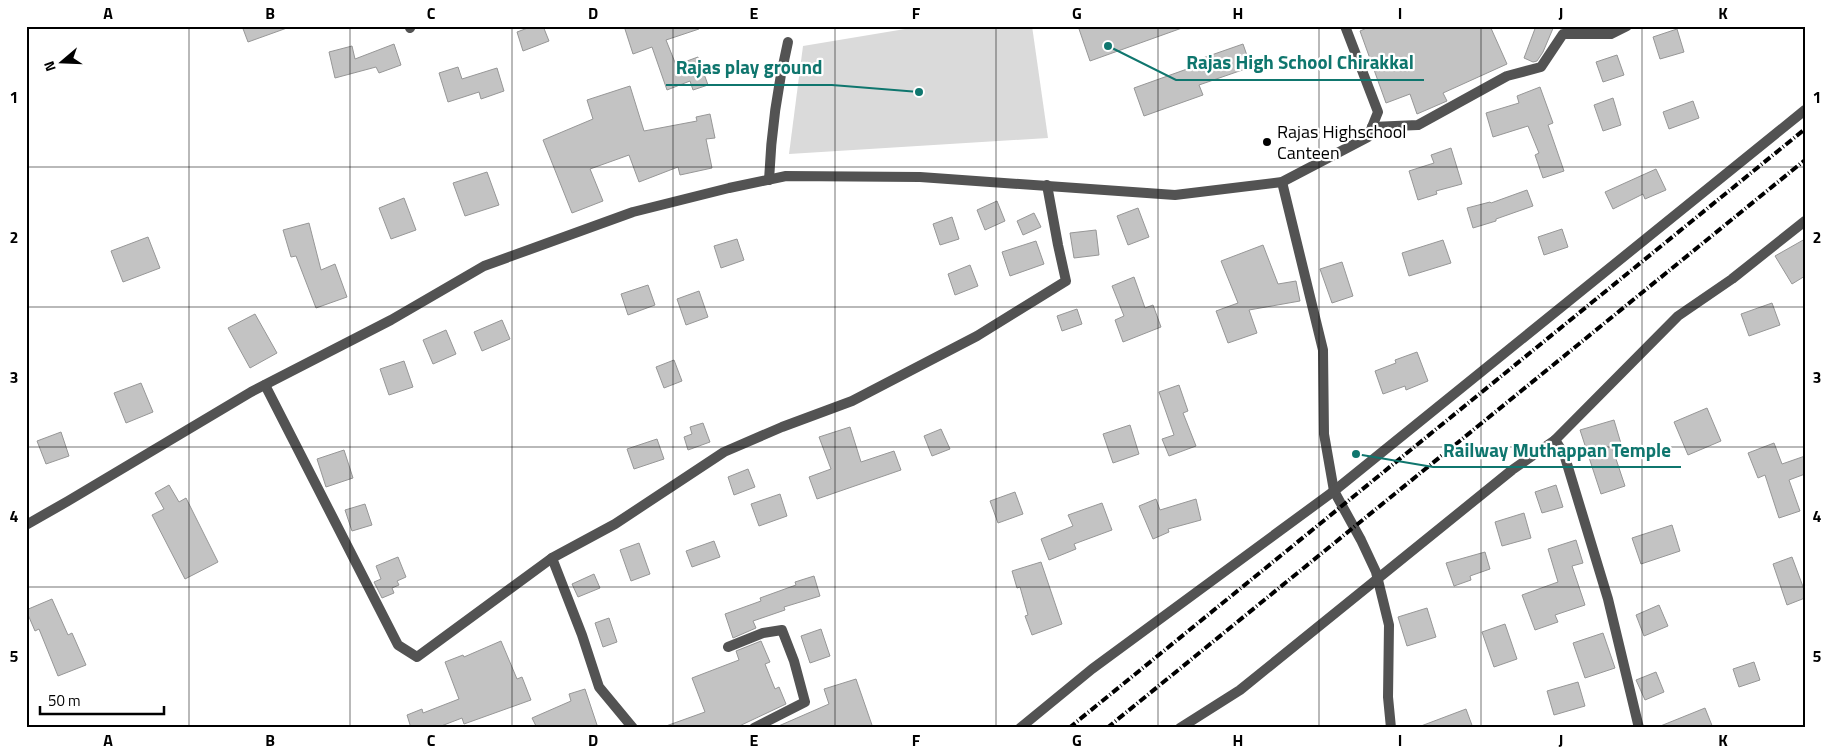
<svg xmlns="http://www.w3.org/2000/svg" width="1831" height="754" font-family="'Titillium Web',sans-serif">
  <style>
    .green { fill: #dadada }
    .building { fill: #c3c3c3; stroke: #979797 }
    .lines { fill: none; stroke-linecap: round; stroke-linejoin: round }
    .minor { stroke: #535353; stroke-width: 10 }
    .rail { stroke: #000; stroke-width: 4; stroke-dasharray: 8 2.5 1 2.5; stroke-linecap: butt }
    .grid { fill: none; stroke: #000; stroke-width: 1; stroke-opacity: 0.55 }
    .poi-dot { fill: #000; stroke: #fff; stroke-width: 2 }
    .labels { text-anchor: middle; stroke-width: 4.5; stroke-linejoin: round; paint-order: stroke }
    .poi-label { font-size: 18px; fill: #000; stroke: #fff; text-anchor: start }
    .leader { fill: none; stroke: #0f766e; stroke-width: 2 }
    .callout-dot { fill: #0f766e; stroke: #fff; stroke-width: 2 }
    .callout-label { font-size: 19px; text-anchor: middle; font-weight: bold; fill: #0f766e; stroke: #fff; stroke-width: 4.5; stroke-linejoin: round; paint-order: stroke }
    .neatline { fill: none; stroke: #000; stroke-width: 2 }
    .grid-label { font-size: 16px; text-anchor: middle; font-weight: bold; fill: #000 }
  </style>
  <rect width="100%" height="100%" fill="#fff"/>
  <path class="green" d="M923,26H1032L1048,138L789,154L803,46Z"/>
  <g class="building">
    <path d="M242,26H286L287,28L248,42Z"/>
    <path d="M533,26H543L549,41L523,51L517,32Z"/>
    <path d="M624,26H699V29L666,40L676,65L698,57L708,85L693,90L690,81L667,90L652,47L633,54Z"/>
    <path d="M1078,26H1181L1182,28L1090,61Z"/>
    <path d="M1371,26H1490L1507,64L1443,93L1447,101L1417,114L1410,94L1386,103L1360,31Z"/>
    <path d="M1536,26H1554L1543,52L1537,61L1533,62L1524,58Z"/>
    <path d="M1677,29L1684,52L1660,59L1653,37Z"/>
    <path d="M394,44L401,65L379,73L376,67L335,78L329,52L352,46L355,59Z"/>
    <path d="M1243,44L1251,67L1199,85L1203,95L1144,116L1134,88L1201,64L1200,59Z"/>
    <path d="M1617,55L1624,75L1603,82L1596,62Z"/>
    <path d="M458,67L462,79L497,68L504,91L481,99L479,92L448,102L439,73Z"/>
    <path d="M630,86L644,131L697,121L696,117L710,114L715,138L706,139L712,168L680,175L678,167L639,182L629,155L590,169L603,201L572,213L543,140L593,119L587,100Z"/>
    <path d="M1540,87L1553,123L1548,125L1564,171L1543,178L1535,155L1539,153L1528,126L1493,137L1486,113L1519,103L1517,96Z"/>
    <path d="M1613,98L1621,125L1603,131L1594,105Z"/>
    <path d="M1693,101L1699,118L1669,129L1663,112Z"/>
    <path d="M1451,148L1462,184L1436,191L1437,194L1418,200L1409,171L1434,163L1431,155Z"/>
    <path d="M1656,169L1666,190L1645,199L1643,194L1613,209L1605,192Z"/>
    <path d="M487,172L499,205L465,216L453,183Z"/>
    <path d="M1527,190L1533,206L1496,219V221L1473,228L1467,208L1490,202L1491,203Z"/>
    <path d="M404,198L416,230L391,239L379,208Z"/>
    <path d="M997,201L1005,221L985,230L977,210Z"/>
    <path d="M1138,208L1149,237L1128,245L1117,216Z"/>
    <path d="M1034,213L1041,227L1023,235L1017,221Z"/>
    <path d="M952,217L959,239L940,245L933,224Z"/>
    <path d="M309,223L321,270L335,264L347,297L316,308L296,256L291,257L283,230Z"/>
    <path d="M1562,229L1568,247L1544,255L1538,237Z"/>
    <path d="M1096,230L1099,255L1074,258L1070,233Z"/>
    <path d="M148,237L160,268L123,282L111,251Z"/>
    <path d="M737,239L744,260L721,268L714,246Z"/>
    <path d="M1805,239V276L1792,284L1775,256Z"/>
    <path d="M1443,240L1451,263L1409,276L1402,253Z"/>
    <path d="M1036,241L1044,264L1010,276L1002,252Z"/>
    <path d="M1263,245L1278,284L1296,281L1300,301L1249,310L1257,333L1228,343L1216,311L1238,303L1221,261Z"/>
    <path d="M1342,262L1353,296L1332,303L1320,269Z"/>
    <path d="M970,265L978,286L955,295L948,274Z"/>
    <path d="M1134,277L1145,308L1153,305L1161,327L1123,342L1115,320L1124,316L1112,286Z"/>
    <path d="M648,285L655,305L628,315L621,294Z"/>
    <path d="M699,291L708,317L686,325L677,299Z"/>
    <path d="M1772,303L1780,325L1749,336L1741,314Z"/>
    <path d="M1077,309L1082,324L1062,331L1057,316Z"/>
    <path d="M255,314L277,353L250,368L228,328Z"/>
    <path d="M502,320L510,339L482,351L474,332Z"/>
    <path d="M446,330L456,354L433,364L423,340Z"/>
    <path d="M1417,352L1428,381L1406,390L1405,386L1383,394L1375,371L1396,363L1395,360Z"/>
    <path d="M674,360L682,381L664,388L656,367Z"/>
    <path d="M404,361L413,387L389,395L380,369Z"/>
    <path d="M141,383L153,412L126,423L114,393Z"/>
    <path d="M1179,385L1188,411L1183,413L1196,446L1169,456L1162,439L1174,435L1159,392Z"/>
    <path d="M1707,408L1721,441L1688,455L1674,422Z"/>
    <path d="M1614,420L1622,447L1613,450L1625,486L1601,494L1580,430Z"/>
    <path d="M703,423L710,442L688,450L684,437L692,434L690,427Z"/>
    <path d="M1130,425L1139,454L1113,463L1103,434Z"/>
    <path d="M850,427L861,462L894,451L901,470L817,499L809,477L831,469L819,437Z"/>
    <path d="M941,429L950,449L932,456L924,436Z"/>
    <path d="M61,432L69,456L46,464L37,441Z"/>
    <path d="M657,439L664,459L634,469L627,449Z"/>
    <path d="M1774,443L1782,464L1805,456V474L1789,480L1800,511L1779,518L1765,475L1758,478L1748,453Z"/>
    <path d="M344,450L353,478L326,487L317,459Z"/>
    <path d="M748,469L755,487L734,495L728,477Z"/>
    <path d="M169,485L179,502L186,498L218,562L185,579L152,515L164,509L155,493Z"/>
    <path d="M1556,485L1563,507L1542,513L1535,492Z"/>
    <path d="M1015,492L1023,514L998,523L990,501Z"/>
    <path d="M780,494L787,516L759,526L751,504Z"/>
    <path d="M1156,499L1160,510L1196,499L1201,520L1168,529L1169,532L1153,539L1139,506Z"/>
    <path d="M1102,503L1112,530L1074,544L1076,549L1049,560L1041,539L1073,526L1068,515Z"/>
    <path d="M365,504L372,525L352,531L345,510Z"/>
    <path d="M1524,513L1531,538L1502,546L1495,522Z"/>
    <path d="M1672,525L1680,551L1641,564L1632,538Z"/>
    <path d="M1576,540L1583,563L1572,566L1585,605L1555,615L1558,622L1535,630L1522,595L1558,582L1548,549Z"/>
    <path d="M714,541L720,557L692,567L686,551Z"/>
    <path d="M639,543L650,574L631,581L620,550Z"/>
    <path d="M1485,552L1490,569L1470,576L1471,580L1454,586L1446,563Z"/>
    <path d="M398,557L406,577L397,581L399,585L392,588L394,593L382,598L374,582L381,579L376,566Z"/>
    <path d="M1792,557L1805,592V598L1787,605L1773,564Z"/>
    <path d="M1041,562L1062,624L1032,635L1025,616L1028,615L1020,587L1017,588L1012,571Z"/>
    <path d="M594,574L600,588L578,597L572,584Z"/>
    <path d="M814,576L820,596L784,607L785,610L753,621L756,628L733,638L725,614L761,601L760,598L796,585L795,582Z"/>
    <path d="M52,599L68,635L72,633L86,665L58,676L39,629L35,631L26,610Z"/>
    <path d="M1659,605L1668,626L1644,636L1636,615Z"/>
    <path d="M1427,608L1436,637L1407,646L1398,617Z"/>
    <path d="M609,618L617,642L603,647L595,623Z"/>
    <path d="M1505,624L1517,659L1494,667L1482,632Z"/>
    <path d="M821,629L830,656L810,663L801,636Z"/>
    <path d="M1603,633L1615,668L1585,678L1573,643Z"/>
    <path d="M501,641L517,679L522,677L531,700L464,724L462,718L436,728H411L407,715L422,709L423,713L459,699L445,662L463,655L464,657Z"/>
    <path d="M761,641L770,662L765,664L775,689L779,687L786,704L735,728H666V726L705,712L692,678L739,660L736,651Z"/>
    <path d="M1754,662L1760,680L1739,687L1733,669Z"/>
    <path d="M1656,672L1664,692L1645,700L1636,680Z"/>
    <path d="M856,679L873,728H774L829,704L824,689Z"/>
    <path d="M1578,682L1585,706L1554,715L1547,691Z"/>
    <path d="M585,689L598,728H537L532,718L571,701L569,694Z"/>
    <path d="M1705,708L1713,728H1658V727Z"/>
    <path d="M1466,709L1473,728H1421V726Z"/>
  </g>
  <g class="lines">
    <g class="minor">
      <path d="M410,28L411,26"/>
      <path d="M1372,127L1418,125L1507,76L1541,67L1563,34H1611L1627,26"/>
      <path d="M769,180C771,133 777,88 788,42"/>
      <path d="M1282,182L1323,350L1324,434L1334,491L1361,540L1376,572L1389,625L1388,697L1391,728"/>
      <path d="M265,385L398,645L417,657L552,558"/>
      <path d="M1555,440L1564,454L1608,599L1639,728"/>
      <path d="M26,525L68,501L251,392L391,320L484,266L633,212L729,188L786,176L920,177L1175,195L1282,182L1368,137L1378,112L1345,26"/>
      <path d="M728,647L763,633L782,630L794,661L805,702L754,728"/>
      <path d="M633,728L599,687L582,635L552,558L615,524L724,452L782,427L852,401L977,336L1066,281L1058,245L1047,185"/>
      <path d="M1020,728L1092,669L1334,491L1805,110"/>
      <path d="M1180,728L1240,690L1512,470L1555,440L1678,316L1732,279L1805,221"/>
    </g>
    <g class="rail">
      <path d="M1069,728L1805,129"/>
      <path d="M1107,728L1805,160"/>
    </g>
  </g>
  <path class="grid" d="M189,26V728M350,26V728M512,26V728M673,26V728M835,26V728M996,26V728M1158,26V728M1319,26V728M1481,26V728M1642,26V728M26,167H1805M26,307H1805M26,447H1805M26,587H1805"/>
  <circle class="poi-dot" cx="1267" cy="142" r="5"/>
  <g class="labels">
    <g class="poi-label">
      <text x="1277" y="138">Rajas Highschool<tspan x="1277" dy="21">Canteen</tspan></text>
    </g>
  </g>
  <path class="leader" d="M1108 46L1176 80H1424M919 92L832 85H666M1356 454L1433 467H1681"/>
  <g class="callout-dot">
    <circle cx="1108" cy="46" r="5"/>
    <circle cx="919" cy="92" r="5"/>
    <circle cx="1356" cy="454" r="5"/>
  </g>
  <g class="callout-label">
    <text x="1300" y="69">Rajas High School Chirakkal</text>
    <text x="749" y="74">Rajas play ground</text>
    <text x="1557" y="457">Railway Muthappan Temple</text>
  </g>
  <rect width="1831" height="754" fill="none" stroke="#ffffff" stroke-width="55"/>
  <g transform="translate(62 62) rotate(251)" stroke="#ffffff" stroke-width="4" paint-order="stroke">
  <path d="M0-4L9 19L0 12L-9 19Z" fill="#000000"/>
  <text y="-8" font-size="14" font-weight="bold" text-anchor="middle" fill="#000000">N</text>
  </g>
  <path d="M40 706v8h124v-8" fill="none" stroke="#000000" stroke-width="2.5"/>
  <text x="48" y="706" font-size="15" fill="#000000" stroke="#ffffff" stroke-width="4" paint-order="stroke">50 m</text>
  <rect x="28" y="28" width="1776" height="698" class="neatline"/>
  <g class="grid-label">
    <text x="108" y="19">A</text>
    <text x="270" y="19">B</text>
    <text x="431" y="19">C</text>
    <text x="593" y="19">D</text>
    <text x="754" y="19">E</text>
    <text x="916" y="19">F</text>
    <text x="1077" y="19">G</text>
    <text x="1238" y="19">H</text>
    <text x="1400" y="19">I</text>
    <text x="1561" y="19">J</text>
    <text x="1723" y="19">K</text>
    <text x="14" y="103">1</text>
    <text x="1817" y="103">1</text>
    <text x="14" y="243">2</text>
    <text x="1817" y="243">2</text>
    <text x="14" y="383">3</text>
    <text x="1817" y="383">3</text>
    <text x="14" y="522">4</text>
    <text x="1817" y="522">4</text>
    <text x="14" y="662">5</text>
    <text x="1817" y="662">5</text>
    <text x="108" y="746">A</text>
    <text x="270" y="746">B</text>
    <text x="431" y="746">C</text>
    <text x="593" y="746">D</text>
    <text x="754" y="746">E</text>
    <text x="916" y="746">F</text>
    <text x="1077" y="746">G</text>
    <text x="1238" y="746">H</text>
    <text x="1400" y="746">I</text>
    <text x="1561" y="746">J</text>
    <text x="1723" y="746">K</text>
  </g>
</svg>
